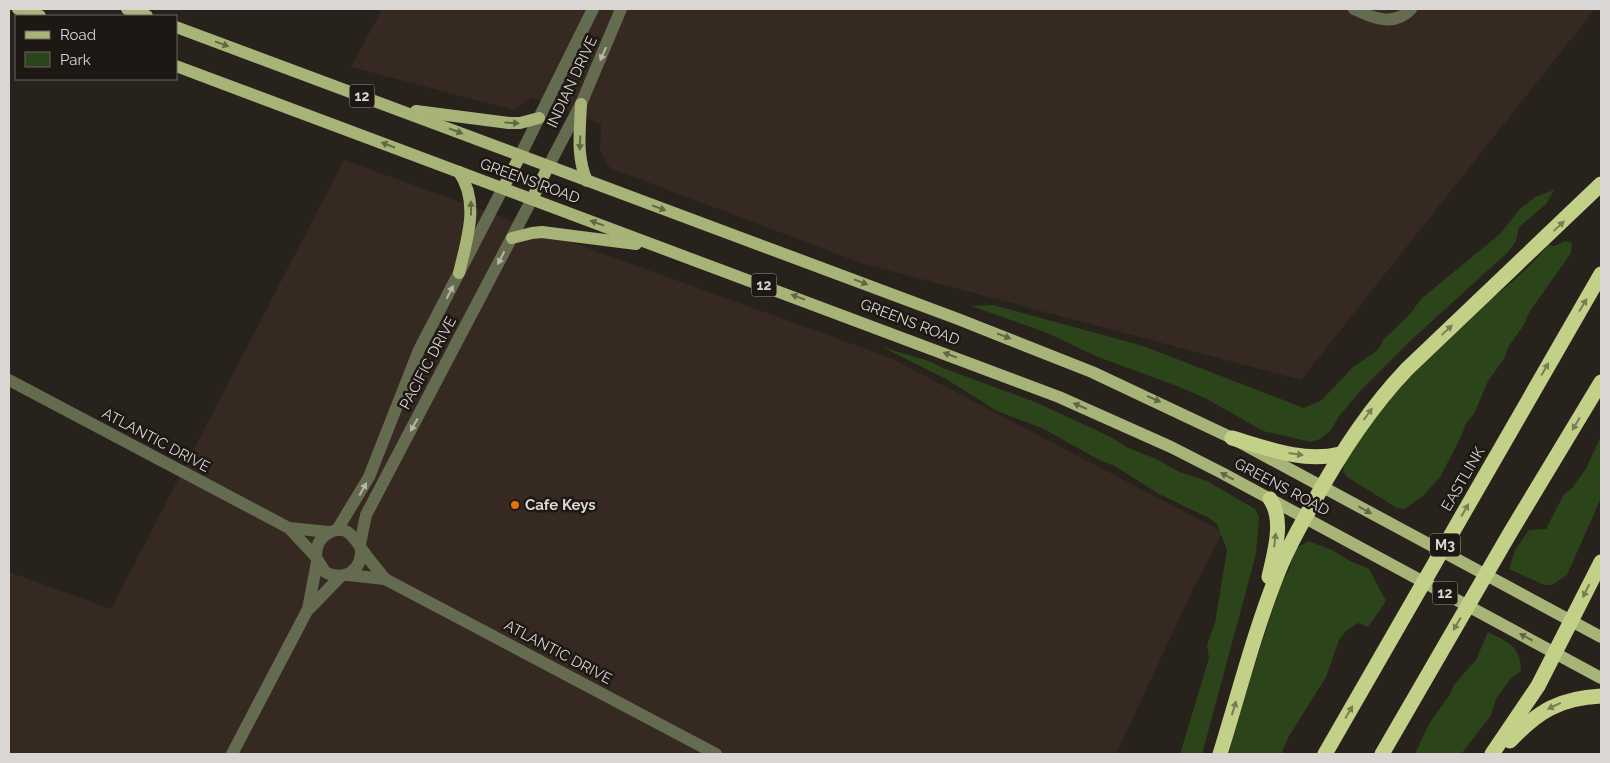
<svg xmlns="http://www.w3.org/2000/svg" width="1610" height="763" font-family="Raleway,sans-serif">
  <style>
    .built { fill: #352921 }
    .green { fill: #2c441a }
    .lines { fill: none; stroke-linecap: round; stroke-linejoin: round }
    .minor { stroke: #656b4f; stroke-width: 12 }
    .major { stroke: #a8b378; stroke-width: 12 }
    .highway { stroke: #c3d088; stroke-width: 15 }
    .oneway { fill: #636646 }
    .oneway2 { fill: #b7b6ab }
    .oneway3 { fill: #797d54 }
    .food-dot { fill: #e8710a; stroke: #1e1814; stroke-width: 2 }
    .labels { text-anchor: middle; stroke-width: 5; stroke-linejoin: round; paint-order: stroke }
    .shield { fill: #1e1814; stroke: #a29d9a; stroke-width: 1 }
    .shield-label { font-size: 14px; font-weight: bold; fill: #dad6d3 }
    .street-label { font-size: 15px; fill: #dad6d3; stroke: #1e1814 }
    .poi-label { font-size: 15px; font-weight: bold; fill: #dad6d3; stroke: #1e1814; text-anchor: start }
  </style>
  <rect width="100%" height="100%" fill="#28221d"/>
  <g class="built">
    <path d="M382,9H1595L1301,380L861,263L610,168L600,151L601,124L532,97L514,110L351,67Z"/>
    <path d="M344,160L891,358L1223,532L1194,587L1116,754H9V572L111,609Z"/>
  </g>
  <g class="green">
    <path d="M1554,190L1546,204L1519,227L1516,241L1508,252L1410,341L1362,389L1339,416L1331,430L1320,439L1311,442L1263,431L1207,399L1177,386L1098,357L1045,332L971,306L993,305L1143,346L1304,408L1322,400L1353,367L1378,350L1384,339L1411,313L1421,299L1500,234L1520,209L1535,197Z"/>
    <path d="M1565,241L1572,243L1571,253L1530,311L1523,326L1509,346L1504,359L1488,381L1474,414L1466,423L1461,437L1440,477L1424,495L1405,509L1397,508L1347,477L1343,472L1344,461L1403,380L1456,329C1470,325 1468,318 1478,309C1503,290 1528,270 1548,245L1555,246Z"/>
    <path d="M882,347L929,361L943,368L1035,402L1111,437L1128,448L1154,458L1180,472L1207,481L1255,509L1259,517L1256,554L1202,754H1180L1209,658L1207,645L1215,623L1227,550L1217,524L1209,518L1159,494L1113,465L1101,461L1042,428L997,411L946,379Z"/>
    <path d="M1601,436V498L1567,575L1552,585H1544L1509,569L1515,550L1529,530L1546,529L1564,494L1572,488L1586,469Z"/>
    <path d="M1308,541L1332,550L1350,561L1369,569L1386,601L1368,627L1358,623L1347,630L1339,640L1326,677L1289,736L1281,754H1229L1233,732L1281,584L1289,570L1295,549Z"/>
    <path d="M1488,632C1508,642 1521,646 1521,671L1510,679L1496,699L1490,717L1461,754H1415L1429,724L1450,694L1453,686L1476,660Z"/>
  </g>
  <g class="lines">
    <g class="minor">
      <path d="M1354,9C1372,18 1395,27 1411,9"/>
      <path d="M520,156L593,9"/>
      <path d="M548,167L581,104L621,9"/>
      <path d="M9,380L289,528L316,557"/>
      <path d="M289,528L329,532"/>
      <path d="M337,530L369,477L419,350L503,188"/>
      <path d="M360,544L366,515L532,199"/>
      <path d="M361,549C362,571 344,582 325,572L316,557C316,548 318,539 327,534C347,522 354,538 363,551C370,561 378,570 385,579"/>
      <path d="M348,575L385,579L716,754"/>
      <path d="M309,609L340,577"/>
      <path d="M232,754L308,609L317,562"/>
    </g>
    <g class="major">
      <path d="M18,9L40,16"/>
      <path d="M127,9L147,16"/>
      <path d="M176,27L958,319L1092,372L1232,438L1601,637"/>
      <path d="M176,66L1059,397L1171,447L1222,473L1601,678"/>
      <path d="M581,104C580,130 576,157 587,181"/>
      <path d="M416,111L509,123H520L539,118"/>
      <path d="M459,172C480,203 467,239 459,273"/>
      <path d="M503,188L520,156"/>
      <path d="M532,199L548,167"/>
      <path d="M512,238L532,233L542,232L636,244"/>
    </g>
    <g class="highway">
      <path d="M1232,438C1266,448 1304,463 1340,454"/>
      <path d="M1269,577C1274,554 1285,520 1270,499"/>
      <path d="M1510,741C1538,711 1560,698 1601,696"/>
      <path d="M1220,754C1239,693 1255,629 1279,570C1288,547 1300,526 1312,505C1339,455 1368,410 1407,369L1601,184"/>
      <path d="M1325,754L1601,274"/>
      <path d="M1382,754L1510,533L1601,382"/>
      <path d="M1492,754L1538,686L1601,562"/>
    </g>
  </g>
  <defs><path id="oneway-solid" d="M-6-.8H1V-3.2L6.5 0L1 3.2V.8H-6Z" transform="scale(1.25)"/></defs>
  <g class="oneway">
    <use href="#oneway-solid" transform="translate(222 44) rotate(20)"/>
    <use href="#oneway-solid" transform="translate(512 123) rotate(4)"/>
    <use href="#oneway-solid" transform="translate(456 131) rotate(21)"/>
    <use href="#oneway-solid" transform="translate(580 143) rotate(92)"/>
    <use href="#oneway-solid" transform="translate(388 145) rotate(-159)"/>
    <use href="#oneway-solid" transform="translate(471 208) rotate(-90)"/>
    <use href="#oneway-solid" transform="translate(659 208) rotate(20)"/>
    <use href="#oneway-solid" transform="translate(597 223) rotate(-160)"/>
    <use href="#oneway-solid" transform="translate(861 282) rotate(20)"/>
    <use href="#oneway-solid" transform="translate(798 297) rotate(-160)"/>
    <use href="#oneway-solid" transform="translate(1004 336) rotate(21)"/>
    <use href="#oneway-solid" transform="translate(950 355) rotate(-159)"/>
    <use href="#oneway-solid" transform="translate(1154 399) rotate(24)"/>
    <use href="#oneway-solid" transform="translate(1080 406) rotate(-157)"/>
    <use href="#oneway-solid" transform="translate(1227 476) rotate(-152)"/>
    <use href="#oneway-solid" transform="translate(1365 510) rotate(29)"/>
    <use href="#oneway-solid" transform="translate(1526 637) rotate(-152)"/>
  </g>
  <g class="oneway2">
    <use href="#oneway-solid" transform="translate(603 54) rotate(114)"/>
    <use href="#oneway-solid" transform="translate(501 258) rotate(117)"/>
    <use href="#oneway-solid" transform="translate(450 292) rotate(-63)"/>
    <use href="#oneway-solid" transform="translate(414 425) rotate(119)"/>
    <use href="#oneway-solid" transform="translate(363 489) rotate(-61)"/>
  </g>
  <g class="oneway3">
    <use href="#oneway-solid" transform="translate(1559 226) rotate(-43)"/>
    <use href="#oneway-solid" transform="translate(1583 305) rotate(-59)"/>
    <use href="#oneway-solid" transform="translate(1447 330) rotate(-43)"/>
    <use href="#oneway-solid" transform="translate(1545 369) rotate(-60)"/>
    <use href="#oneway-solid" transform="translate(1368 414) rotate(-54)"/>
    <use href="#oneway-solid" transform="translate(1576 424) rotate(121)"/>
    <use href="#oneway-solid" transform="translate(1296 454) rotate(8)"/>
    <use href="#oneway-solid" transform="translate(1465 510) rotate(-60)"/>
    <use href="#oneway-solid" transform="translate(1275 540) rotate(-83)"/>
    <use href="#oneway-solid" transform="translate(1586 591) rotate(116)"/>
    <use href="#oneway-solid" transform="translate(1457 624) rotate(120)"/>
    <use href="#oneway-solid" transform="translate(1554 706) rotate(155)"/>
    <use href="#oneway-solid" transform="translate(1234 708) rotate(-73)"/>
    <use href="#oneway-solid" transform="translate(1349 712) rotate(-60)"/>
  </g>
  <circle class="food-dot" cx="515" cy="505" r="5"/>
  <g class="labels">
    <g class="shield">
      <rect x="349.5" y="84.5" width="25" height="23" rx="4"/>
      <rect x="751.5" y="273.5" width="25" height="23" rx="4"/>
      <rect x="1430" y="533.5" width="30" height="23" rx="4"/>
      <rect x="1432.5" y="581.5" width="25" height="23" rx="4"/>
    </g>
    <g class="shield-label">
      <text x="362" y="101">12</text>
      <text x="764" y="290">12</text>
      <text x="1445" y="550">M3</text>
      <text x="1445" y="598">12</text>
    </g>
    <g class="street-label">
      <text transform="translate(572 82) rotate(-65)" y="5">INDIAN DRIVE</text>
      <text transform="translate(530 181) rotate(20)" y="5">GREENS ROAD</text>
      <text transform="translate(910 322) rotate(21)" y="5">GREENS ROAD</text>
      <text transform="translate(428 363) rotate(-62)" y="5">PACIFIC DRIVE</text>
      <text transform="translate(156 440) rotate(28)" y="5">ATLANTIC DRIVE</text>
      <text transform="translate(1463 479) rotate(-60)" y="5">EASTLINK</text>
      <text transform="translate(1282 487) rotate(28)" y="5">GREENS ROAD</text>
      <text transform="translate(558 652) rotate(28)" y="5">ATLANTIC DRIVE</text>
    </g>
    <g class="poi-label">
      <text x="525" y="510">Cafe Keys</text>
    </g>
  </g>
  <rect width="1610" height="763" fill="none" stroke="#dad6d3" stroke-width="20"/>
  <rect x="15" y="15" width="162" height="65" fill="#1e1814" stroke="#696460"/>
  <rect x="25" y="31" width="25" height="8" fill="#a8b378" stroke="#696460"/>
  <text x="60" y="40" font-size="15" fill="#dad6d3">Road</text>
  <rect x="25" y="52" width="25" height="15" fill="#2c441a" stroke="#696460"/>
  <text x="60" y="65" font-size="15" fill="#dad6d3">Park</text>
</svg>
